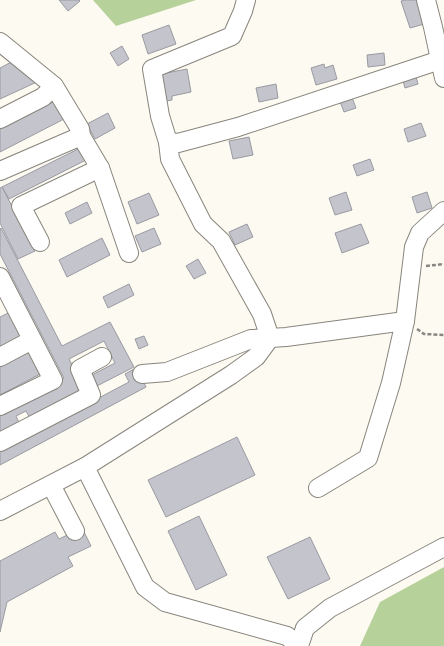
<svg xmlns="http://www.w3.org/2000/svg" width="444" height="646" font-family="'PT Sans',sans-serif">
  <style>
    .green { fill: #b7d19b }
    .building { fill: #c4c4cc; stroke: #9a9aa2 }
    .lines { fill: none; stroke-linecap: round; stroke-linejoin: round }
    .minor-casing { stroke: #88857d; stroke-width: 20 }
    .path { stroke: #898782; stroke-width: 2.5; stroke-dasharray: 4 2; stroke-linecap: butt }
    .minor { stroke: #fff; stroke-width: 18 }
  </style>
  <rect width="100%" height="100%" fill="#fdfaf2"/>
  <g class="green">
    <path d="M93,0H196L116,26Z"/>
    <path d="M444,567V646H360L380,602Z"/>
  </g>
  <g class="building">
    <path d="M59,0H79L80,1L68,11Z"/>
    <path d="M405,0H420L428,23L410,28L401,1Z"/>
    <path d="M169,25L176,44L148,54L142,35Z"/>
    <path d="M122,46L129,59L118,66L110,53Z"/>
    <path d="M384,53L385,65L368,67L367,55Z"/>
    <path d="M17,59L39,81L0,99V68Z"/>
    <path d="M324,64L325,68L333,65L337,79L316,85L311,68Z"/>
    <path d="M187,69L191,92L172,96V100L161,102L156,75Z"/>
    <path d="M415,73L418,84L405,88L402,77Z"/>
    <path d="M276,84L278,98L259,102L256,88Z"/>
    <path d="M351,95L356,108L344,112L339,99Z"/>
    <path d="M55,101L64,119L0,152V129Z"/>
    <path d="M108,113L115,128L95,139L87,124Z"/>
    <path d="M421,123L426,136L408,142L404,129Z"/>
    <path d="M249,137L253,155L233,159L229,141Z"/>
    <path d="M80,148L86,160L9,199L2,187Z"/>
    <path d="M370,159L374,170L357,176L353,165Z"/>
    <path d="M2,187L35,251L18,259L0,223V188Z"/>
    <path d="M346,192L352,210L335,215L329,198Z"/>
    <path d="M427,192L432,208L417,213L412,197Z"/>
    <path d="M149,193L159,215L137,224L128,202Z"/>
    <path d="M87,202L92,213L70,224L65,213Z"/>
    <path d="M247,224L253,237L235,245L229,232Z"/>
    <path d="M361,224L369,243L342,253L335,233Z"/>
    <path d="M1,228L62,346L110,322L134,367L93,388L88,377L115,363L104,341L69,359L86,392L31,420L26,411L16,416L21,427L0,437V411L64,378L0,254V229Z"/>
    <path d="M154,228L161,244L142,252L135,236Z"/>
    <path d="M102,238L110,255L67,277L59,260Z"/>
    <path d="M198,259L206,273L194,279L186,266Z"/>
    <path d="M129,284L134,295L108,308L103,297Z"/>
    <path d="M10,312L23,336L0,347V317Z"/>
    <path d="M144,336L148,345L139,349L135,339Z"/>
    <path d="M29,350L42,373L0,395V365Z"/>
    <path d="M136,368L146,387L0,465V450L129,382L125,374Z"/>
    <path d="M237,437L255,475L166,517L148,480Z"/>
    <path d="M199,516L227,575L196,590L168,531Z"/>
    <path d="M82,528L91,546L68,557L73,566L7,602L0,632V561L55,532L59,539Z"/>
    <path d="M310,537L330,579L288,599L267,557Z"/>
  </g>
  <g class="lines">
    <defs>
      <g id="minor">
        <path d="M426,0L433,27L444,78"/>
        <path d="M0,42L54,86L43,97L0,119"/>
        <path d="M54,86L80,129L81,136L100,168L129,253"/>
        <path d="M168,142L160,116L152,69L232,36L243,11L246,0"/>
        <path d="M0,171L81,136"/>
        <path d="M40,242L21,206L100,168"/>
        <path d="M0,277L53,380L0,406"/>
        <path d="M0,357L32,340"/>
        <path d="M142,374L167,372L251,339L270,338L262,314L221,241L203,224L170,159L168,142L178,143L238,127L440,60"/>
        <path d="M0,442L91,395L80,369L102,357"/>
        <path d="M85,467L145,587L165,602L287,636L299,646L305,628L330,608L444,547"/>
        <path d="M51,485L75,531"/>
        <path d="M318,488L368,458L391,383L405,321L414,247L420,233L444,211"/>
        <path d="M0,511L85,467L231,375L256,357L270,338L286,337L405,321"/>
      </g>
    </defs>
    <use href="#minor" class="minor-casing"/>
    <g class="path">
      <path d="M426,266L444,264"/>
      <path d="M417,329L424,334L444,335"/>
    </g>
    <use href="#minor" class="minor"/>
  </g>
</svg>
